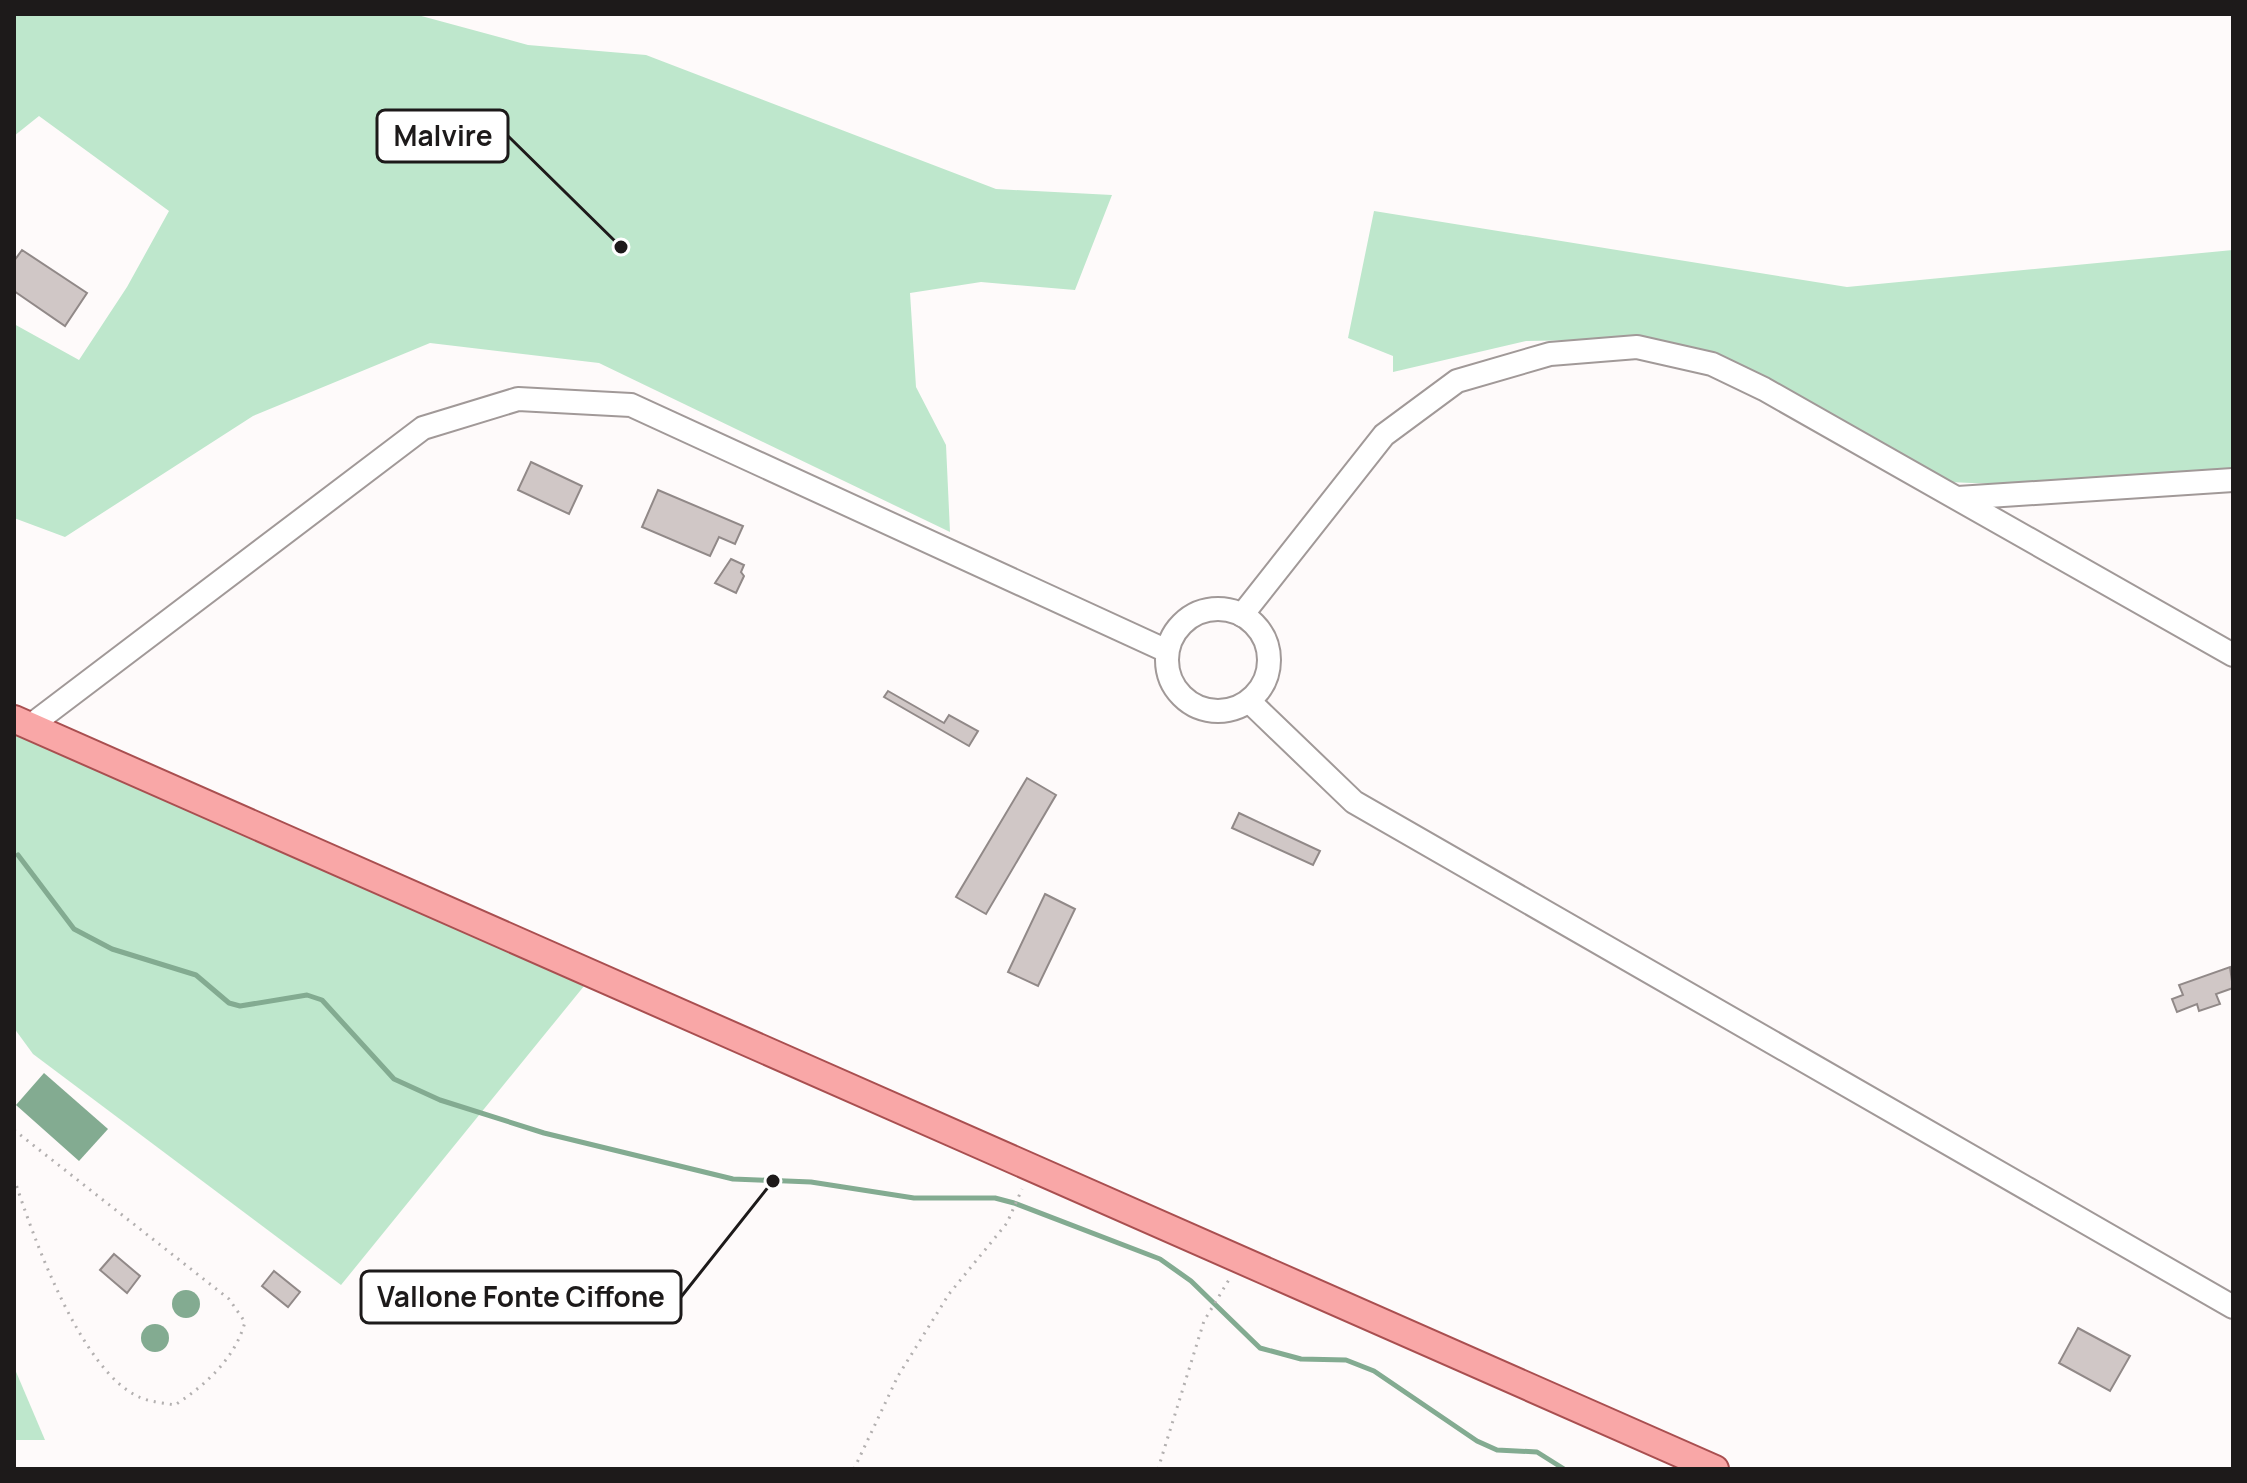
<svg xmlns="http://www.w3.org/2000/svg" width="2247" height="1483" font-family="Manrope,sans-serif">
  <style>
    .green { fill: #bee7cc }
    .water { fill: #83ab91 }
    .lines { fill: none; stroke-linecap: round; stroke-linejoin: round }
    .stream { stroke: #83ab91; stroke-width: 5 }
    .building { fill: #d0c7c6; stroke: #918988; stroke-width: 2 }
    .minor-casing { stroke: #a19998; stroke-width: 26 }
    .major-casing { stroke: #a94f50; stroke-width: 30 }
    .path { stroke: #b3b0b0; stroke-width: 3; stroke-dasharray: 2 6; stroke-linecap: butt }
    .minor { stroke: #fff; stroke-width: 22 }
    .major { stroke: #f9a7a7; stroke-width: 26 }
    .leader { fill: none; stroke: #1d1a1a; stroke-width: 3 }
    .callout-dot { fill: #1d1a1a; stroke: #fff; stroke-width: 3 }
    .callout { fill: #fff; stroke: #1d1a1a; stroke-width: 3 }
    .callout-label { font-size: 28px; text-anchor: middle; font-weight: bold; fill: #1d1a1a }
  </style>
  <rect width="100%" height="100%" fill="#fefafa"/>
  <g class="green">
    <path d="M14,14H414L528,45L646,55L996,189L1112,195L1075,290L981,282L910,293L916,387L946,445L950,532L599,363L430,343L253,416L65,537L14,518V324L79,360L127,287L169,211L39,116L14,136Z"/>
    <path d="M1374,211L1847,287L2233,250V479L2112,489L1949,482L1742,366L1646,339L1526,341L1393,372V356L1348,338Z"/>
    <path d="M14,727L593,975L341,1285L33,1054L14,1028Z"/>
    <path d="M14,1367L45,1440H14Z"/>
  </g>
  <g class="water">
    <path d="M44,1073L108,1129L79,1161L16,1105Z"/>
    <circle cx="186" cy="1304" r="14"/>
    <circle cx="155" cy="1338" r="14"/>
  </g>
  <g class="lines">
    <path class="stream" d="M18,855L74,929L112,949L196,975L229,1003L240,1006L307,995L322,1000L394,1079L440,1100L544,1133L733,1179L811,1182L914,1198H995L1014,1203L1160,1259L1191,1281L1260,1348L1301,1359L1346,1360L1374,1371L1477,1441L1497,1450L1537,1452L1564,1469"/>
  </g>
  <g class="building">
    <path d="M22,250L87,293L65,326L14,291V261Z"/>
    <path d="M531,462L582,486L569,514L518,490Z"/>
    <path d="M658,490L743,526L735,544L719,537L710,556L642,527Z"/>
    <path d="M731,559L744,565L741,572L744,576L736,593L715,583Z"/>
    <path d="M888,691L944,723L949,715L978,731L969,746L884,697Z"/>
    <path d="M1027,778L1056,795L986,914L956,897Z"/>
    <path d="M1239,813L1320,851L1313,865L1232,828Z"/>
    <path d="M1045,894L1075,909L1038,986L1008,972Z"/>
    <path d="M2230,967L2233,988L2216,994L2220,1004L2199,1011L2197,1004L2177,1012L2172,999L2183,995L2179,985Z"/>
    <path d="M114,1254L140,1276L127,1293L100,1270Z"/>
    <path d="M274,1271L300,1292L288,1307L262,1286Z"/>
    <path d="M2078,1328L2130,1356L2110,1391L2059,1363Z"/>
  </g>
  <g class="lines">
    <defs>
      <g id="minor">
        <path d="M1958,498L2233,480"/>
        <circle cx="1218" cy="660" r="51"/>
        <path d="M1242,615L1384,435L1457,381L1550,354L1637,347L1712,364L1764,389L2233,655"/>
        <path d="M1250,702L1354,802L2233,1307"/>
        <path d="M30,726L423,428L518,399L631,405L1167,651"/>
      </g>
      <path id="major" d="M14,719L1715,1469"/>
    </defs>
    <use href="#minor" class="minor-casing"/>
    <use href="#major" class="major-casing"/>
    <g class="path">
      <path d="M14,1130L229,1299L245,1322C235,1358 207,1384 175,1405C164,1403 150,1402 139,1397C81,1371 33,1237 14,1178"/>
      <path d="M854,1469L898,1376L949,1294L1007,1223L1022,1189"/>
      <path d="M1158,1469L1204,1321L1230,1278"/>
    </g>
    <use href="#minor" class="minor"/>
    <use href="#major" class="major"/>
  </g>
  <path class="leader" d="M621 247L508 136M773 1181L681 1297"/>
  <g class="callout-dot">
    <circle cx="621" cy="247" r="8"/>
    <circle cx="773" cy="1181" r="8"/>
  </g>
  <g class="callout">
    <rect x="377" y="110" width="131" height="52" rx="8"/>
    <rect x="361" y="1271" width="320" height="52" rx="8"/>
  </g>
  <g class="callout-label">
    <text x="443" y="146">Malvire</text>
    <text x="521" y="1307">Vallone Fonte Ciffone</text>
  </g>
  <rect width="2247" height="1483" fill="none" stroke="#1d1a1a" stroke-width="32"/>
</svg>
